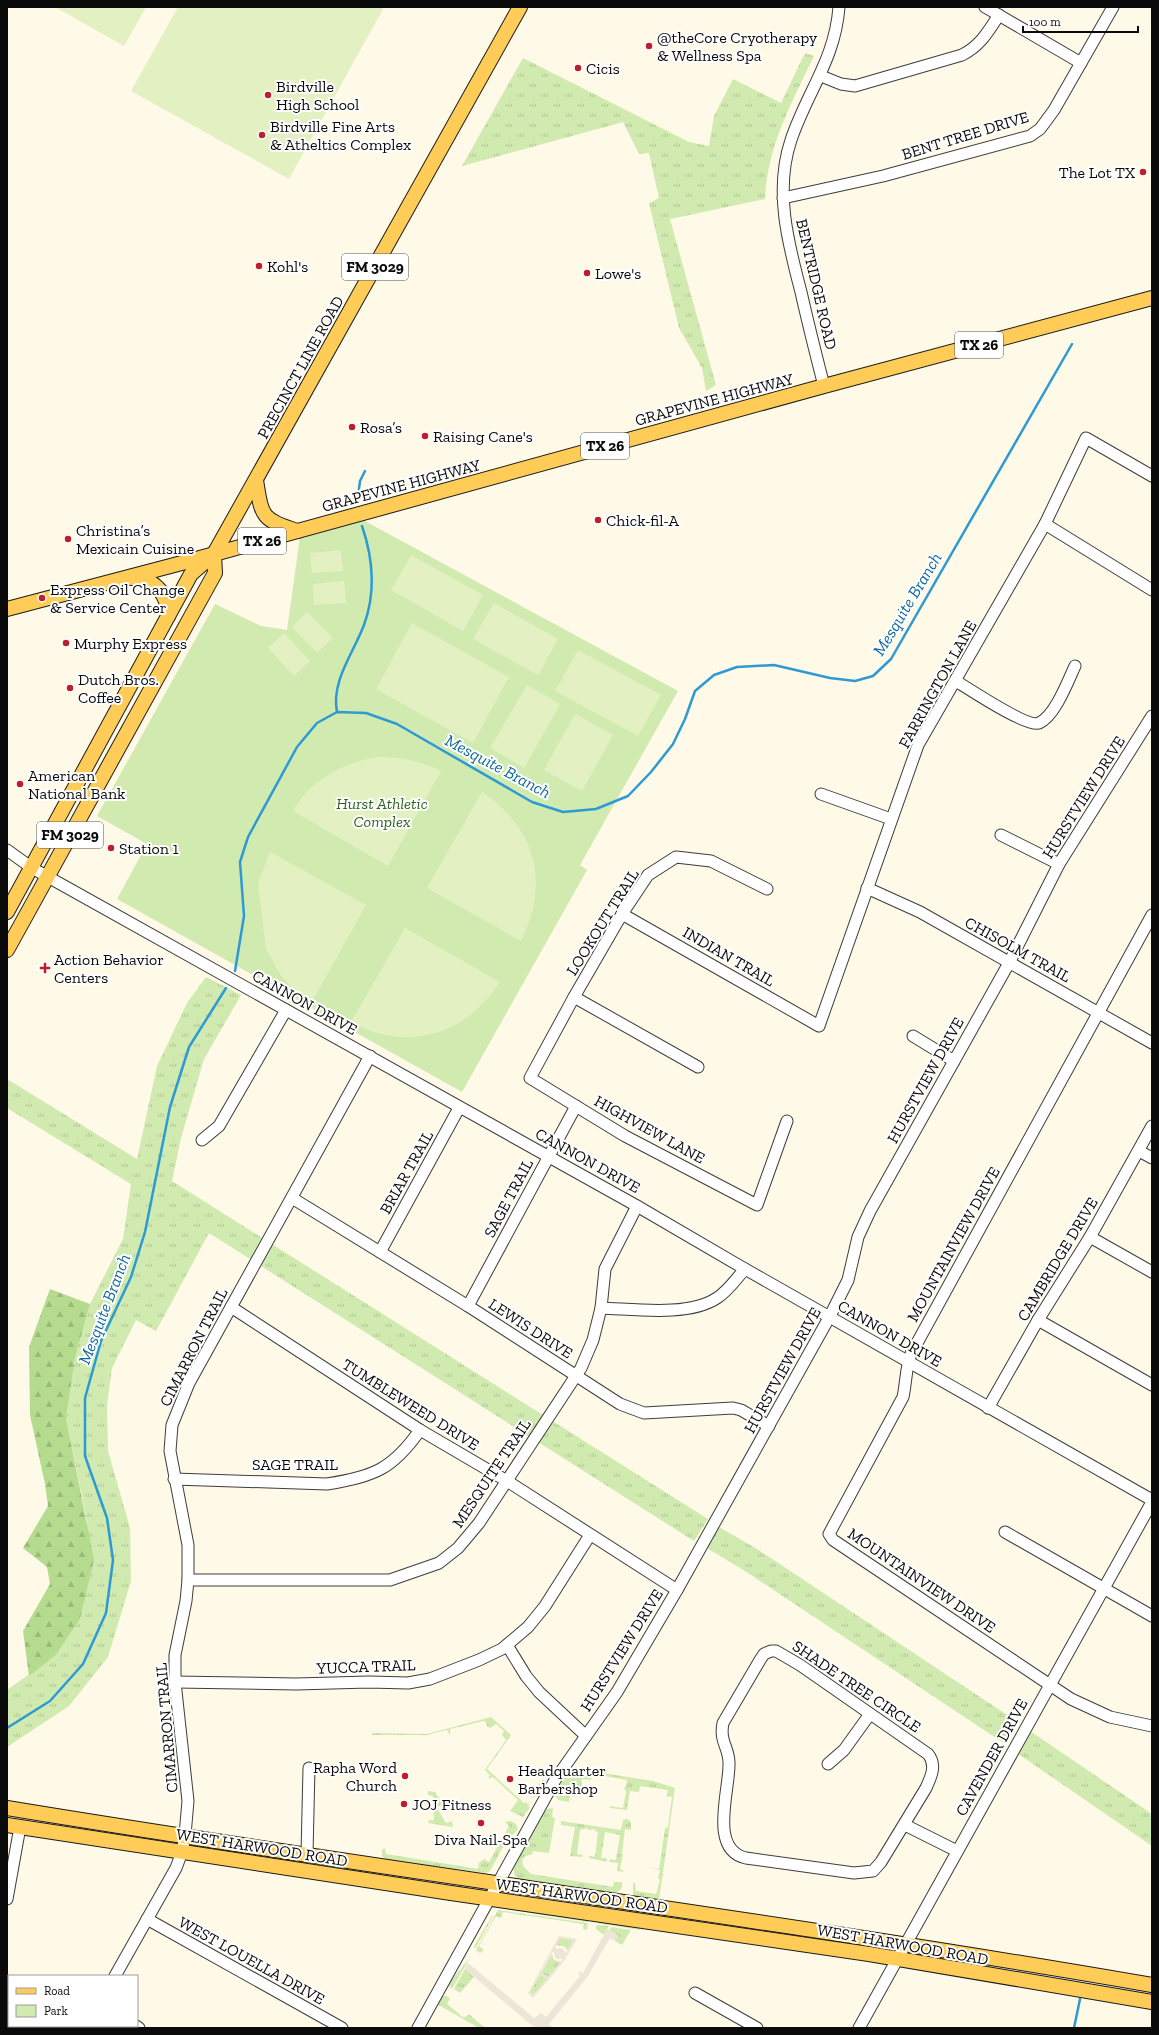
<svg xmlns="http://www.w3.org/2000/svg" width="1159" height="2035" font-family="'Zilla Slab',serif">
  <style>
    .grass { fill: url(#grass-tufts) }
    .forest { fill: url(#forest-firs) }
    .park { fill: #d1eab0 }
    .pitch { fill: #e3f1c2 }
    .plaza { fill: #ede6d8; fill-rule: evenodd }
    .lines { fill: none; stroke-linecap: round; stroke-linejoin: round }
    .stream { stroke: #2d9ad3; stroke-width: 2.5 }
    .minor-casing { stroke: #3d3d3d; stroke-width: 13 }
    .major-casing { stroke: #1b1b1b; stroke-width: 16 }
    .minor { stroke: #fff; stroke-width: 11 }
    .major { stroke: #ffcd57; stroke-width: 14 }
    .poi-dot { fill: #be1d2e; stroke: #fff; stroke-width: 1.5 }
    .labels { text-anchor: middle; stroke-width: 4; stroke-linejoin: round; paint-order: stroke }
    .shield { fill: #fff; stroke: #545454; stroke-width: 1 }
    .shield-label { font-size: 15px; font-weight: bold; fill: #0a0a0a }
    .poi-label { font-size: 16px; fill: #0a0a0a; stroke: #fff; text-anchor: start }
    .street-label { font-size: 16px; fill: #0a0a0a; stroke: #fff }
    .park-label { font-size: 16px; font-style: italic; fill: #2c6319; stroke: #fff }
    .water-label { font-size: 17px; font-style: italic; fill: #10689f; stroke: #fff }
  </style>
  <defs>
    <pattern id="grass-tufts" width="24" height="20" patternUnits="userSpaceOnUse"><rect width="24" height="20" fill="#d1eab0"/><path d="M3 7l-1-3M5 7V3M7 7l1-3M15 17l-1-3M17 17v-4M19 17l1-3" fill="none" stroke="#b2c796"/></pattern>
    <pattern id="forest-firs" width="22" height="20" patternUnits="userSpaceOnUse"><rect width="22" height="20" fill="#b5db8f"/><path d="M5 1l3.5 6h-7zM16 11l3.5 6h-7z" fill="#9abb7a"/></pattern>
  </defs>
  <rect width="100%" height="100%" fill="#fff9e7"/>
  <g class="grass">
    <path d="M805,53L814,56C792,102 767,147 765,199L670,219L716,385L706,391L702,368L679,328L649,203L659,198L649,153L639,154L623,122L462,166L523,58L689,142L709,146L714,116L733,79L781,103Z"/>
    <path d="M206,977L241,995L204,1059L181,1138L172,1181L708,1519L694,1541L209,1233L156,1331L136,1320L112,1368L107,1405L108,1451L130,1528L131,1581L108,1657L69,1706L7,1747V1690L56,1655L80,1619L87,1521L66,1418L75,1358L90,1304L123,1239L131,1184L7,1108V1079L137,1159L157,1066L187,1003Z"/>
    <path d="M719,1527L757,1549L1019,1723L1005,1744L745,1571L707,1548Z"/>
    <path d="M491,1717L511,1735L487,1769L524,1803L526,1802L529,1805V1809L523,1817L510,1811L518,1800L493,1777L488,1779L490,1775L485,1770L506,1740L502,1735L504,1731L496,1724L490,1728L487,1726L485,1721H483L450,1729V1735L447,1730L427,1735H372V1733L427,1734Z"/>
    <path d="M1030,1731L1152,1814V1846L1017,1753Z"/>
    <path d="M571,1768L653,1781L675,1788L659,1900L636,1897L633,1895V1883H635L636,1891L656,1894L660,1880L658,1878L660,1870L647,1867L659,1869L665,1829L668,1827L672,1797L667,1796L668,1790L640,1786L639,1792L630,1791L627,1810L610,1808V1806L623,1808L626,1792L624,1787H626L627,1780L593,1774L591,1780L582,1779L581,1790L578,1789V1785L571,1784L569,1802L558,1800L555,1795L556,1792Z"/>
    <path d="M543,1779L545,1783L537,1796L534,1797L531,1795Z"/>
    <path d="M428,1791L435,1792L442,1803L437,1808L446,1823L452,1821L453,1827L428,1823L429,1820H434L433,1796L428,1795Z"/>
    <path d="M553,1808L552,1817L555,1818L549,1853L533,1851L532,1854L526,1856L522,1860L523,1866L531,1874L613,1887L614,1882H622V1888L616,1894L606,1892L519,1879L514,1875L513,1867L543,1813L547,1809Z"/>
    <path d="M627,1819L631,1822V1830L625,1829L622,1854H623L620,1869L625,1872L617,1871L618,1863L609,1862L610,1859L616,1860L620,1835L605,1832L601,1858H606L607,1862L589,1858V1856L595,1857L598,1832L595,1831V1829L588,1830V1828L580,1830L577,1854L583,1855L582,1857L570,1856L575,1827L561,1825V1821L621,1830L623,1820Z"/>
    <path d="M511,1821L516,1824L518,1829L505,1843L490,1871L486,1873L385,1859L382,1856V1850L385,1848L386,1854L478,1869L479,1863L484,1859L489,1862L509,1826L505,1822Z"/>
    <path d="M500,1906L586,1919L588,1922L498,1908L497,1907Z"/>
    <path d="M498,1910L588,1923L587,1930L583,1929L584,1924L503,1912L501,1918L496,1916L479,1946L484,1950L480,1953L476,1950Z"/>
    <path d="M492,1916H493L475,1949L474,1946Z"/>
    <path d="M600,1921L640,1927V1930L597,1923Z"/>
    <path d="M596,1925L609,1926L604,1935L596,1929Z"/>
    <path d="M611,1927L631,1930L622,1945L615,1941L618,1936L609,1930Z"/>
    <path d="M560,1938L574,1940L568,1950L563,1946L556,1945Z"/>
    <path d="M552,1954L554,1960L561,1962L548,1977L541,1973Z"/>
    <path d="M470,1958L452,1989L448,1984Z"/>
    <path d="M465,1969L474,1977L460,1993L454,1989Z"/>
    <path d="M540,1975L547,1979L533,1995L530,1992Z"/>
    <path d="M442,1996H446L450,1998L447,2004L464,2018L469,2014L485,2028H479L437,2004Z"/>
  </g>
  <path class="forest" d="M50,1289L90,1304L75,1358L66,1418L94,1560L80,1619L56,1655L29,1676L23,1631L50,1584L47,1567L23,1548L48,1506L45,1484L30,1415L29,1347Z"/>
  <path class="park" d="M363,520L678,691L580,865L587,870L462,1092L117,899L147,844L97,816L215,604L261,626L287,630L300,537Z"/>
  <g class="pitch">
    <path d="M55,7H146L124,46Z"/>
    <path d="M178,7H380L383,9L289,179L131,91Z"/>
    <path d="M341,550L343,571L312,573L310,553Z"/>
    <path d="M411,555L483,595L463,631L391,590Z"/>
    <path d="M344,581L346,603L314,605L313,584Z"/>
    <path d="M494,603L558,639L538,675L473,639Z"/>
    <path d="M307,612L333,638L317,653L292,627Z"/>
    <path d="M412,623L509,677L473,743L376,689Z"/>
    <path d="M284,633L310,661L294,676L268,648Z"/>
    <path d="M578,650L661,695L638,736L555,691Z"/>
    <path d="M527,685L560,704L524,768L490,748Z"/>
    <path d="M575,714L613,735L582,791L544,770Z"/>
    <path d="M378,757C403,757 419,761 441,771L388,866L293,811C310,780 343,763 378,757Z"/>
    <path d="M482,792C536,828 550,883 521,941L427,888Z"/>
    <path d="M270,852L366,905L312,1002L293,989L280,974L266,949L258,883Z"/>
    <path d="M405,928L500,982C465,1035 408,1053 351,1022Z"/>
  </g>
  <g class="plaza">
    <path d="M607,1929L619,1936L615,1941L610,1938L588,1976L549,2024L553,2028H535L465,1969L468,1963L534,2018L541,2013L546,2017L580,1976L578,1971L583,1973Z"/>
    <path d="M559,1936L577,1939L564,1961L533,1998L528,1993ZM560,1938L573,1940L566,1953L562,1948L555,1949ZM553,1951L556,1959H563L548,1977L541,1972ZM540,1975L547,1979L533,1995L530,1992Z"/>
  </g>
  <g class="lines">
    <g class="stream">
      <path d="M358,496L360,481L365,471"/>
      <path d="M337,712C331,681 353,654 364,625C376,592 373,558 362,526"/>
      <path d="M235,971L244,916L240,862L248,837L297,747L317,723L337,712L366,713L397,724L532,802L563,812L596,809L628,796L651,772L673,744L685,719L695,691L714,675L737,667L774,665L830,678L855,681L873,676L891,659L1072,344"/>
      <path d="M7,1728L50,1701L83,1664L106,1613L113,1560L107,1518L85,1456V1398L101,1341L131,1277L145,1232L170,1107L189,1047L226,988"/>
      <path d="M1074,2028L1080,1999"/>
    </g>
    <defs>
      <g id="minor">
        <path d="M985,7L1081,63"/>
        <path d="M821,76L841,84L855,86L962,55C980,46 988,32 999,15"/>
        <path d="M783,198L883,176L1030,136L1040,129L1054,110L1113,7"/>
        <path d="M824,386C816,355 808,323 801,292C788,243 774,190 791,140C807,92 835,60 839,7"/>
        <path d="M1045,524L1152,590"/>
        <path d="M956,681C969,689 1028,728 1039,723C1055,716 1068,681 1075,666"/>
        <path d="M821,794L891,819"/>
        <path d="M1001,835L1059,864"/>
        <path d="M7,850L32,868L637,1206L745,1269L1152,1500"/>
        <path d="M867,888L920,912L1152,1043"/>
        <path d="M767,889L711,861L676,857L648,875L622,914L574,997L530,1078L625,1136L757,1205L787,1121"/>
        <path d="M622,914L819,1026L918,745L1045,524L1086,438L1152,476"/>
        <path d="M1152,915L911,1354C906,1365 906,1384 903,1397L829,1534L833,1540L1071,1699L1110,1717L1152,1726"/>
        <path d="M574,997L698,1067"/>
        <path d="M913,1036L954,1061"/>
        <path d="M202,1140L219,1126L286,1010"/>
        <path d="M1139,1151L1152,1158"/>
        <path d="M292,1198L468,1306L620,1404L644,1413L733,1408L741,1410L769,1426"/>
        <path d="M1090,1237L1152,1272"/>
        <path d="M380,1252L459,1108"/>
        <path d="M468,1306L576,1106"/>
        <path d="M231,1307L420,1430L507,1481L677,1590"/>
        <path d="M601,1308C634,1309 688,1317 717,1298C728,1291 736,1279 745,1269"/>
        <path d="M1038,1320L1152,1385"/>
        <path d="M988,1408L1038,1320L1090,1237L1152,1126"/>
        <path d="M174,1479L327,1484C373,1477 393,1469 420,1430"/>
        <path d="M1005,1532L1152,1616"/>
        <path d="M188,1580H390L439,1563L458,1548L479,1523L581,1368L593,1340L601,1308L605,1269L637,1206"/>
        <path d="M507,1645L526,1676L539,1692L586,1736"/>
        <path d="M771,1651H776L800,1665L928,1754C937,1765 931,1777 926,1788L881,1862L873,1871L854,1873L746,1858C709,1850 729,1792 729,1765C730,1748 719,1743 723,1723L760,1660L764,1654Z"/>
        <path d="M175,1682L296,1684L369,1682L408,1683L430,1679L479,1660L502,1649L528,1627L545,1606L590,1535"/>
        <path d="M828,1764L844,1750L870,1714"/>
        <path d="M905,1825L957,1851"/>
        <path d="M307,1854L309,1768"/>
        <path d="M7,1899L20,1827"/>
        <path d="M147,1919L342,2028"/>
        <path d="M115,1976L176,1868L182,1852L185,1835L188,1801L175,1682V1655L186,1601L188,1580V1545L170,1451L172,1425L189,1383L370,1056"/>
        <path d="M695,1993L757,2028"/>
        <path d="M136,2026L139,2028"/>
        <path d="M85,2028L86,2026"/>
        <path d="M418,2028L555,1780L617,1692L677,1590L830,1316L848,1280L858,1237L870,1211L1009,963L1059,864L1152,716"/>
        <path d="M859,2028L1152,1502"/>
      </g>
      <g id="major">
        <path d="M256,480C262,517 261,519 297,531"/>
        <path d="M131,578C154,577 169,595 168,616"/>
        <path d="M7,609L178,564L824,386L1152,298"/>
        <path d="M7,912L191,574L214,554L520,7"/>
        <path d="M7,950L215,573L214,554"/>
        <path d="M7,1808C388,1871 771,1919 1152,1985"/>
        <path d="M7,1825L451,1893L869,1954L1152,2002"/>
      </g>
    </defs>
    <use href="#minor" class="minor-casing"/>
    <use href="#major" class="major-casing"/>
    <use href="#minor" class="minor"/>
    <use href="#major" class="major"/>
  </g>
  <g class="poi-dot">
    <circle cx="649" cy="46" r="4"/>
    <circle cx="578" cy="68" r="4"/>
    <circle cx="268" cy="95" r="4"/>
    <circle cx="262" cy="135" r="4"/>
    <circle cx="1143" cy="172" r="4"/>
    <circle cx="259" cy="266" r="4"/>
    <circle cx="587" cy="273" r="4"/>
    <circle cx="352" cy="427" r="4"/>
    <circle cx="425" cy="436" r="4"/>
    <circle cx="598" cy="520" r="4"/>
    <circle cx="68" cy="539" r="4"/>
    <circle cx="42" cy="598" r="4"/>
    <circle cx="66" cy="643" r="4"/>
    <circle cx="70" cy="688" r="4"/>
    <circle cx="20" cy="784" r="4"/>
    <circle cx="111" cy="848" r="4"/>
    <path d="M43 962h4v4h4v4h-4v4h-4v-4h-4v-4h4z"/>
    <circle cx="405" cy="1776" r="4"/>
    <circle cx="510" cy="1779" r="4"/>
    <circle cx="404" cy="1804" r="4"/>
    <circle cx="481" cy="1823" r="4"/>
  </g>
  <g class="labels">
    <g class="shield">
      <rect x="342" y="254" width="66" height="26" rx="3"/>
      <rect x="955" y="332" width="48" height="26" rx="3"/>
      <rect x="581" y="433" width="48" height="26" rx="3"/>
      <rect x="238" y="528" width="48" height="26" rx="3"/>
      <rect x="37" y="822" width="66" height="26" rx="3"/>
    </g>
    <g class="shield-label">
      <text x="375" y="272">FM 3029</text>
      <text x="979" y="350">TX 26</text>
      <text x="605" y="451">TX 26</text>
      <text x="262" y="546">TX 26</text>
      <text x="70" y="840">FM 3029</text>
    </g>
    <g class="poi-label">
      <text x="657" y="43">@theCore Cryotherapy<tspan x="657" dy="18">&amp; Wellness Spa</tspan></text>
      <text x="586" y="74">Cicis</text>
      <text x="276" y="92">Birdville<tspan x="276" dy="18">High School</tspan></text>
      <text x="270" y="132">Birdville Fine Arts<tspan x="270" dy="18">&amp; Atheltics Complex</tspan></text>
      <text x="1135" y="178" text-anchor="end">The Lot TX</text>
      <text x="267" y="272">Kohl's</text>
      <text x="595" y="279">Lowe's</text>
      <text x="360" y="433">Rosa’s</text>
      <text x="433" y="442">Raising Cane's</text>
      <text x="606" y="526">Chick-fil-A</text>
      <text x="76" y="536">Christina’s<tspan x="76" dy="18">Mexicain Cuisine</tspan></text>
      <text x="50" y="595">Express Oil Change<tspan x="50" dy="18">&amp; Service Center</tspan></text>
      <text x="74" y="649">Murphy Express</text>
      <text x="78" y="685">Dutch Bros.<tspan x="78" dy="18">Coffee</tspan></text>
      <text x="28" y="781">American<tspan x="28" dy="18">National Bank</tspan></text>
      <text x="119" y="854">Station 1</text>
      <text x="54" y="965">Action Behavior<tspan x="54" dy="18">Centers</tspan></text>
      <text x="397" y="1773" text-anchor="end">Rapha Word<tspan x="397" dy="18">Church</tspan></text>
      <text x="518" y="1776">Headquarter<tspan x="518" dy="18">Barbershop</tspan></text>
      <text x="412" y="1810">JOJ Fitness</text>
      <text x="481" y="1845" text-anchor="middle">Diva Nail-Spa</text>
    </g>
    <g class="street-label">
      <text transform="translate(965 135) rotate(-17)" y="6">BENT TREE DRIVE</text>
      <text transform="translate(817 284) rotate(77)" y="6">BENTRIDGE ROAD</text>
      <text transform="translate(300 367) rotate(-61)" y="6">PRECINCT LINE ROAD</text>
      <text transform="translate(714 399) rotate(-15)" y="6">GRAPEVINE HIGHWAY</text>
      <text transform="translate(401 485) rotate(-15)" y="6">GRAPEVINE HIGHWAY</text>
      <text transform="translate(937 684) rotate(-61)" y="6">FARRINGTON LANE</text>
      <text transform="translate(1083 797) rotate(-58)" y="6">HURSTVIEW DRIVE</text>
      <text transform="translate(602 922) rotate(-58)" y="6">LOOKOUT TRAIL</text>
      <text transform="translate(1018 949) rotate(29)" y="6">CHISOLM TRAIL</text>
      <text transform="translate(729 956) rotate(30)" y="6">INDIAN TRAIL</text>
      <text transform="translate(305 1002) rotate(29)" y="6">CANNON DRIVE</text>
      <text transform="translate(925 1080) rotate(-61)" y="6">HURSTVIEW DRIVE</text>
      <text transform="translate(650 1129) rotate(29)" y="6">HIGHVIEW LANE</text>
      <text transform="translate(588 1160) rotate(29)" y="6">CANNON DRIVE</text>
      <text transform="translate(406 1172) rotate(-61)" y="6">BRIAR TRAIL</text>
      <text transform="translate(508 1198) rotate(-62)" y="6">SAGE TRAIL</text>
      <text transform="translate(953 1244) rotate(-61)" y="6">MOUNTAINVIEW DRIVE</text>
      <text transform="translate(1057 1259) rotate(-59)" y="6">CAMBRIDGE DRIVE</text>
      <text transform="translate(531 1328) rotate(33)" y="6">LEWIS DRIVE</text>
      <text transform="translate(890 1333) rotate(30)" y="6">CANNON DRIVE</text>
      <text transform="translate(193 1347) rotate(-63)" y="6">CIMARRON TRAIL</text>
      <text transform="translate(782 1370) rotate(-61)" y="6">HURSTVIEW DRIVE</text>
      <text transform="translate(411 1404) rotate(32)" y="6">TUMBLEWEED DRIVE</text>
      <text x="295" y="1470">SAGE TRAIL</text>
      <text transform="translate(491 1473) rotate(-56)" y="6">MESQUITE TRAIL</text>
      <text transform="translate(922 1580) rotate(34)" y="6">MOUNTAINVIEW DRIVE</text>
      <text transform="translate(621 1650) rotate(-58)" y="6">HURSTVIEW DRIVE</text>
      <text transform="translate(366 1666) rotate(-2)" y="6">YUCCA TRAIL</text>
      <text transform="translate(857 1686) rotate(34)" y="6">SHADE TREE CIRCLE</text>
      <text transform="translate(166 1728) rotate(-95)" y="6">CIMARRON TRAIL</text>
      <text transform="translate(991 1757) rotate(-61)" y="6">CAVENDER DRIVE</text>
      <text transform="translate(262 1847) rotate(9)" y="6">WEST HARWOOD ROAD</text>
      <text transform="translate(582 1895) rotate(8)" y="6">WEST HARWOOD ROAD</text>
      <text transform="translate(903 1944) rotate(10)" y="6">WEST HARWOOD ROAD</text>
      <text transform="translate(252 1960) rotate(29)" y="6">WEST LOUELLA DRIVE</text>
    </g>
    <g class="park-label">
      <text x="382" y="809">Hurst Athletic<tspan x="382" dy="18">Complex</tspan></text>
    </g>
    <g class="water-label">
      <text transform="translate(907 604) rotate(-59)" y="6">Mesquite Branch</text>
      <text transform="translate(498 766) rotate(28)" y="6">Mesquite Branch</text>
      <text transform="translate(104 1309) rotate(-69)" y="6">Mesquite Branch</text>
    </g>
  </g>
  <rect width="1159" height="2035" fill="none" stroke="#0a0a0a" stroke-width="16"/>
  <rect x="8" y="1975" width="130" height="52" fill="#ffffff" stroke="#9d9d9d"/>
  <rect x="16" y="1988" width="20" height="6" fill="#ffcd57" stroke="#9d9d9d"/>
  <text x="44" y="1995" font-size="12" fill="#0a0a0a">Road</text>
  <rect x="16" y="2005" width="20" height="12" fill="#d1eab0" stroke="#9d9d9d"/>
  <text x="44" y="2015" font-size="12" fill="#0a0a0a">Park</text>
  <path d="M1023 26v6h115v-6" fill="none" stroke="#0a0a0a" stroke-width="2"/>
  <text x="1029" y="26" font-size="12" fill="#0a0a0a" stroke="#ffffff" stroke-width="3" paint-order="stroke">100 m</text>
</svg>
